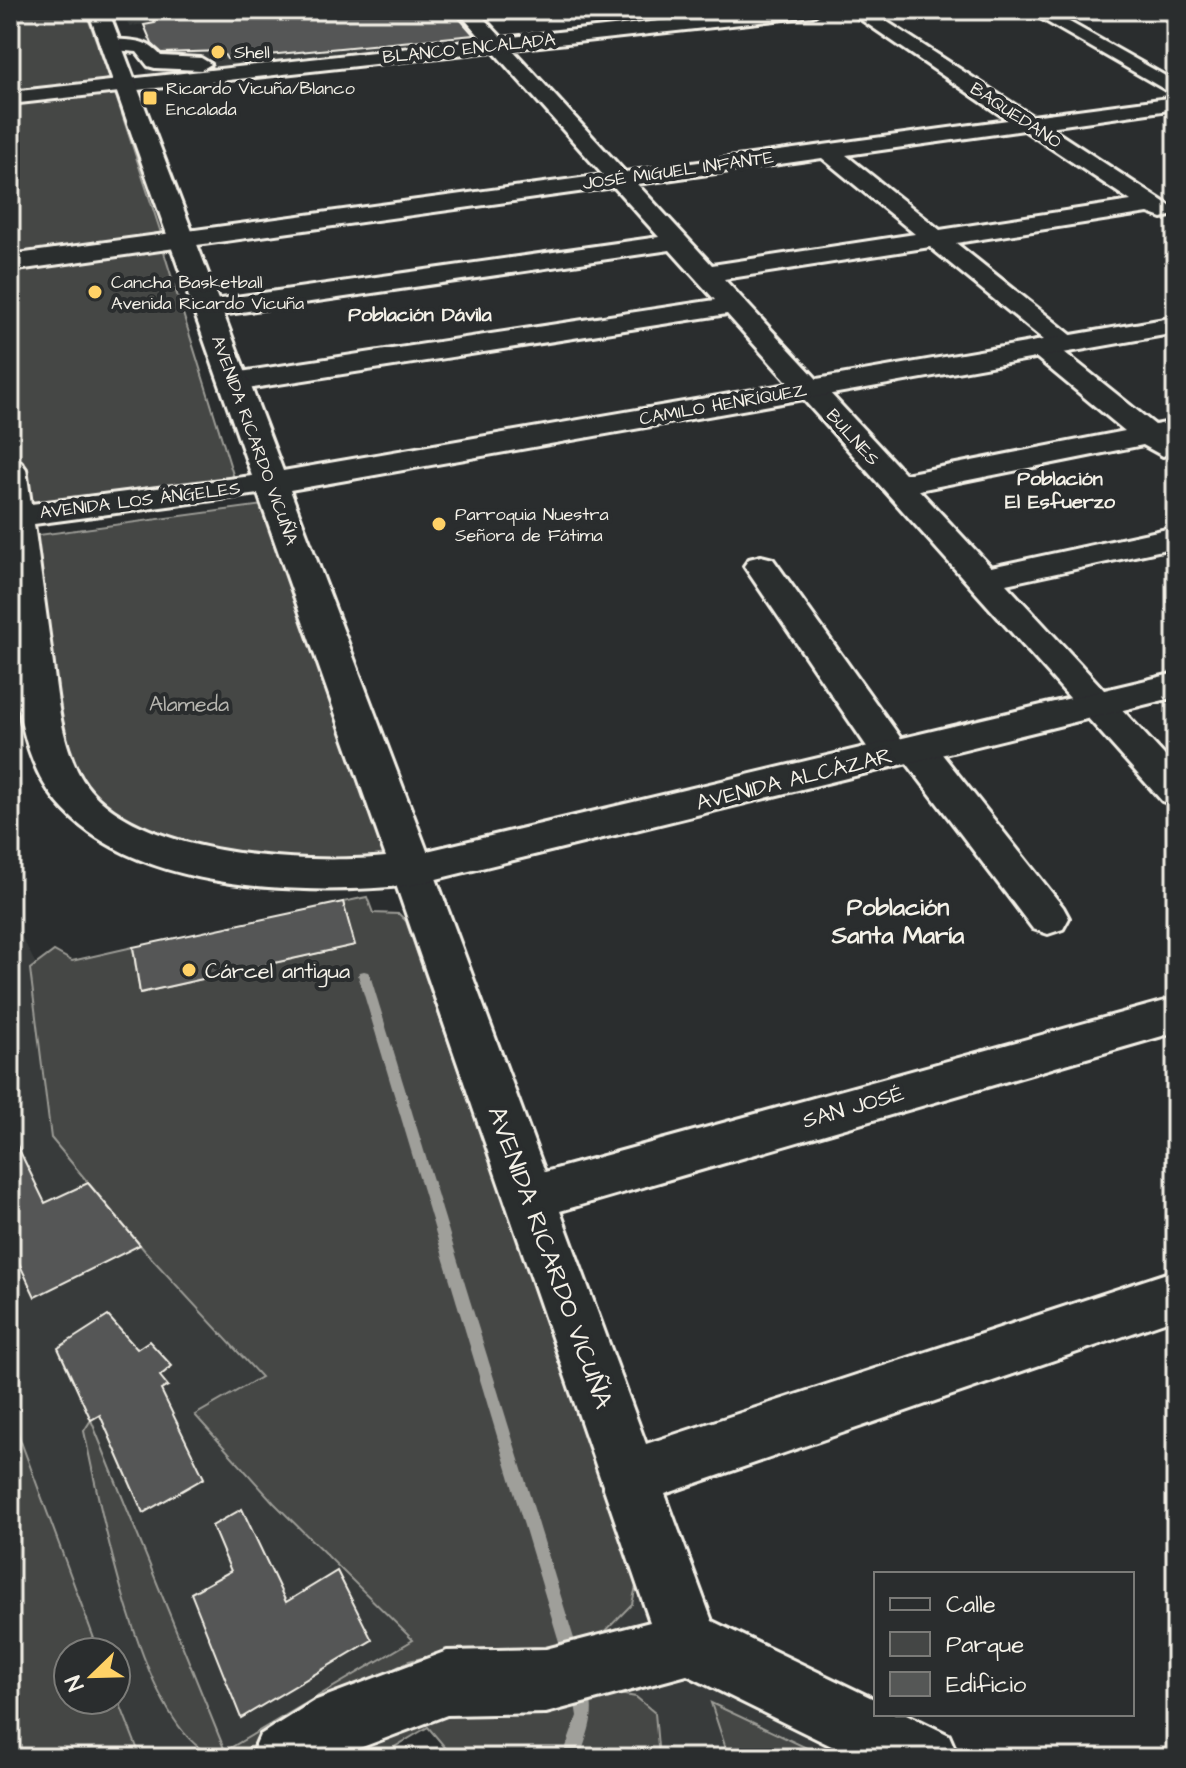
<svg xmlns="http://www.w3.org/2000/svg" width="1186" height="1768" font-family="'Architects Daughter',sans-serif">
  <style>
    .built { fill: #373a3a; fill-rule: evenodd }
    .green { fill: #444645; stroke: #9c9c96; stroke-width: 2 }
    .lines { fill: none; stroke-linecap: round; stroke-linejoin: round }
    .stream { fill: #9f9f9a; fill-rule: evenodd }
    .building { fill: #555756; stroke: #f4f1e8; stroke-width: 2 }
    .minor-casing { stroke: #f4f1e8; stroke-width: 6 }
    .major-casing { stroke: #f4f1e8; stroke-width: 6 }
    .minor { fill: #2a2d2e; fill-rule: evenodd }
    .major { fill: #2a2d2e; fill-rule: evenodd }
    .poi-dot { fill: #ffd166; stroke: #2a2d2e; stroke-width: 3 }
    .labels { text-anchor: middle; stroke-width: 8; stroke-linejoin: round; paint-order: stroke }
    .far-street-label { font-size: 18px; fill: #f4f1e8; stroke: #2a2d2e }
    .far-poi-label { font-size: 18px; fill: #f4f1e8; stroke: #2a2d2e; text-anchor: start }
    .far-neighbourhood-label { font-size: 20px; font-weight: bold; fill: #f4f1e8; stroke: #2a2d2e }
    .park-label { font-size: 22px; fill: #b6b5af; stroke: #2a2d2e }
    .street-label { font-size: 22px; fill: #f4f1e8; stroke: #2a2d2e }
    .poi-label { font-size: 22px; fill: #f4f1e8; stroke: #2a2d2e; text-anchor: start }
    .neighbourhood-label { font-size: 24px; font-weight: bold; fill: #f4f1e8; stroke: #2a2d2e }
    .near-street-label { font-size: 26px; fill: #f4f1e8; stroke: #2a2d2e }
  </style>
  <rect width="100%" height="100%" fill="#2a2d2e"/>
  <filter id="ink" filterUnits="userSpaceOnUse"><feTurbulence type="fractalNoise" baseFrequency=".0125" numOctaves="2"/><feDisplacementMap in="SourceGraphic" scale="16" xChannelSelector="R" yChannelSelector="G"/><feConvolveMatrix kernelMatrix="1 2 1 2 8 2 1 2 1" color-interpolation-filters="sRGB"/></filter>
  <g filter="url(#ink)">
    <g class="built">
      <path d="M246,10H459L484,37L148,74L134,40L194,34L187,20L129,26L127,22Z"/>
      <path d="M10,914L63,1017L571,1555L895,1758H454L428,1727L376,1758H79L10,1550ZM68,1652H116V1700H68Z"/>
    </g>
    <g class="green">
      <path d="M10,10H85L112,84L10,95Z"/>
      <path d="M114,90L161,233L10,256V101Z"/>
      <path d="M162,246L234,478L25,505L10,398V270Z"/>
      <path d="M263,505L387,857C284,866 105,865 62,748C55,730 55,707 53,688C45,637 38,587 31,536Z"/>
      <path d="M367,897L373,913L399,914L406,921L637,1582L632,1604L595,1642L578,1649L444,1653L409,1661L256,1744C244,1750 229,1760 216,1756C143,1737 99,1500 84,1431L91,1420L225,1751L413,1640L274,1503L195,1415L261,1377L145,1251L51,1138L30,969L54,951L72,961L133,947L140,993L354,945L343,902Z"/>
      <path d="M10,1412L99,1652H68V1700H116V1694L141,1758H10Z"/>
      <path d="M613,1693L636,1697L655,1713L659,1758H454L428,1727L376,1758H320L450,1711Z"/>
      <path d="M711,1703L828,1758H729Z"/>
    </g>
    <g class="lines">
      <g class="stream">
        <path d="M364,971L368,972L370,975L579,1655L577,1661L571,1663L565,1661L563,1655L358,975L360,972Z"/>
        <path d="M581,1683L587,1685C598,1713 588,1731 580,1758H562L577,1716L573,1691L575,1685Z"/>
      </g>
    </g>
    <g class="building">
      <path d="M149,10H452L474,35L227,59L222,51L162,53L152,44L144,25L155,23Z"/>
      <path d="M343,902L355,945L140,993L133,947Z"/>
      <path d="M10,1131L45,1203L88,1183L140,1245L35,1297L10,1244Z"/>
      <path d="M108,1316L137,1349L149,1341L172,1366L160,1376L168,1386L161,1390L204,1478L143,1513L100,1415L91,1420L58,1348Z"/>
      <path d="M242,1509L286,1602L337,1571L372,1640L241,1718L191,1593L231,1571L212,1526Z"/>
    </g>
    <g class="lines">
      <defs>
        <g id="minor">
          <path d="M457,10H476L502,38L762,10H822L813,16L512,49L625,172L1008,120L847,10H869L1032,116L1176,97V109L1049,127L1170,206L1174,211L1170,216L1162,218L1148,213L956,243L1075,338L1079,344L1075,350L1064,352L1155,425L1176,421V439L1172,440L1176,450L1163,456L1143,445L919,490L991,567L1176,527V547L1006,584L1176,768V805L1162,801L727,314L234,391L224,388L220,382L224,376L234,373L715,300L670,250L207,317L198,315L194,309L198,303L207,301L659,237L614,187L10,271V255L603,175L493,51L10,104V92L483,40ZM1024,130L1131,201L940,230L846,155ZM822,158L915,234L712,265L637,184ZM930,247L1044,340L1032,342L1028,348L1032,354L1125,431L905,474L724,279Z"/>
          <path d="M1026,10H1048L1176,82V96Z"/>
          <path d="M110,39C132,41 146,38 161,56L201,58L211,64L201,70L155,68L148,66L137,52L103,49L100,45Z"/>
          <path d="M761,556L773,559L902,740L916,736L930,739L1063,907L1069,918L1063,929L1048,934L1033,929L906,762L892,766L878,763L744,566L749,559Z"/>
          <path d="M412,855L427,860L433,870L545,1172L1176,998V1032L560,1211L646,1444L1176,1270V1318L665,1494L712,1621L876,1700V1714H906L949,1735L959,1758H856L687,1675L546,1713L447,1715L357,1749L342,1758H250L260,1735L314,1701L447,1651L546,1649L650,1622L391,870L397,860Z"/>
        </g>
        <path id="major" d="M88,10H108L283,471L1176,317V333L290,490L427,851L1176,673V697L412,885C295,897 84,893 33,761C1,679 10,548 10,459L21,462L26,469L31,504L252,476ZM258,494L386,857C303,865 119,857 77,770C60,734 57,695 52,657C46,613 40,568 34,524Z"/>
      </defs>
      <use href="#minor" class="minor-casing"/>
      <use href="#major" class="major-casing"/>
      <use href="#minor" class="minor"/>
      <use href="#major" class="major"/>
    </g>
  </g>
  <g class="poi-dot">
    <circle cx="218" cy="52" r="8"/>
    <rect x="142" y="90" width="16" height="16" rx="4"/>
    <circle cx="95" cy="292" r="8"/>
    <circle cx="439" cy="524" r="8"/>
    <circle cx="189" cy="970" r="8"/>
  </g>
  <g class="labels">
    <g class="far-street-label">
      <text transform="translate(469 48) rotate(-6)" y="6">BLANCO ENCALADA</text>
      <text transform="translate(1016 115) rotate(33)" y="6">BAQUEDANO</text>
      <text transform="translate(678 170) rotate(-8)" y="6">JOSÉ MIGUEL INFANTE</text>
      <text transform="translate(723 404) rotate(-10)" y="6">CAMILO HENRÍQUEZ</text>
      <text transform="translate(853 437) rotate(48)" y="6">BULNES</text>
      <text transform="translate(255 440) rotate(70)" y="6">AVENIDA RICARDO VICUÑA</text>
      <text transform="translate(140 500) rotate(-7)" y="6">AVENIDA LOS ÁNGELES</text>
    </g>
    <g class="far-poi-label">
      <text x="234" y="58">Shell</text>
      <text x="166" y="94">Ricardo Vicuña/Blanco<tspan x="166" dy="21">Encalada</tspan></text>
      <text x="111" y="288">Cancha Basketball<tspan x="111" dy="21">Avenida Ricardo Vicuña</tspan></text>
      <text x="455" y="520">Parroquia Nuestra<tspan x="455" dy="21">Señora de Fátima</tspan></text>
    </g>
    <g class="far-neighbourhood-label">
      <text x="420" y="321">Población Dávila</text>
      <text x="1060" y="485">Población<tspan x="1060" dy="23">El Esfuerzo</tspan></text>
    </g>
    <g class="park-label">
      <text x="189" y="711">Alameda</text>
    </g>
    <g class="street-label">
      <text transform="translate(794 778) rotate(-14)" y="8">AVENIDA ALCÁZAR</text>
      <text transform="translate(853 1106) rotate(-16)" y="8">SAN JOSÉ</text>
    </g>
    <g class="poi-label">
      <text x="205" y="978">Cárcel antigua</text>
    </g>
    <g class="neighbourhood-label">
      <text x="898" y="915">Población<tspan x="898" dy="28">Santa María</tspan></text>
    </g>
    <g class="near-street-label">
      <text transform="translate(551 1257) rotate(70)" y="9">AVENIDA RICARDO VICUÑA</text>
    </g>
  </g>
  <rect width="1186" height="1768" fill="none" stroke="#2a2d2e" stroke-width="40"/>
  <rect x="20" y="20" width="1146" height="1728" fill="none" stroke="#f4f1e8" stroke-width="3" filter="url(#ink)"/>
  <rect x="874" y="1572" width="260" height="144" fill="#2a2d2e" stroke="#7b7b78" stroke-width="2"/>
  <rect x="890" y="1598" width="40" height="12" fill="#2a2d2e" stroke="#7b7b78" stroke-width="2"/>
  <text x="946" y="1612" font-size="24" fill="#f4f1e8">Calle</text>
  <rect x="890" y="1632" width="40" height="24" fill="#444645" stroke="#7b7b78" stroke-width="2"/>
  <text x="946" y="1652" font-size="24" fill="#f4f1e8">Parque</text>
  <rect x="890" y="1672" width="40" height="24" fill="#555756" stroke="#7b7b78" stroke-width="2"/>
  <text x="946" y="1692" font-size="24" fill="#f4f1e8">Edificio</text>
  <g transform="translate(92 1676) rotate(247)"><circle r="38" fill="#2a2d2e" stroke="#7b7b78" stroke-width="2"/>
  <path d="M0-6L14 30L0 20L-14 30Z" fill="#ffd166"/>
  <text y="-12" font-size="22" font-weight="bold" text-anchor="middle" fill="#f4f1e8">N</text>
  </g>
</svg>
